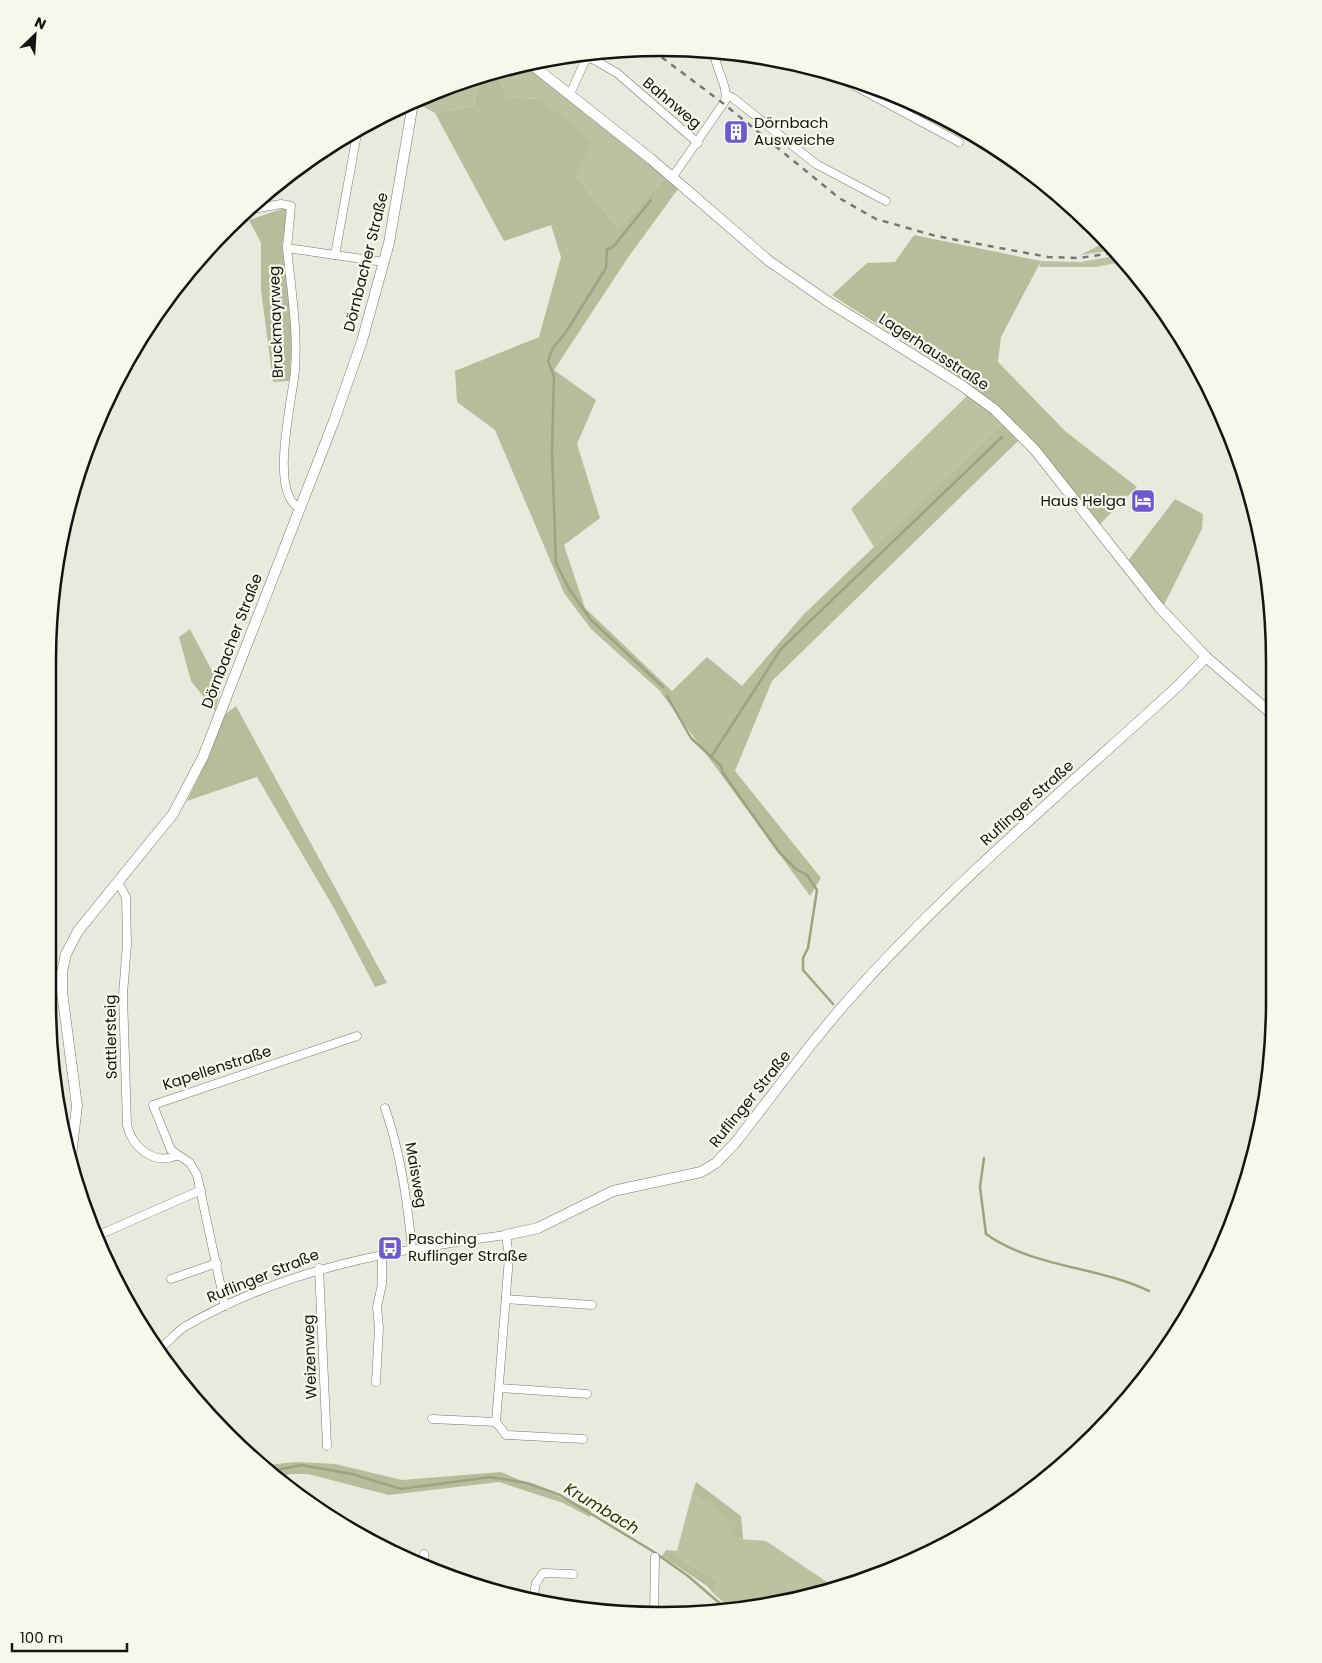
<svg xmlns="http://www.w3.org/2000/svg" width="1322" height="1663" font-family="Poppins,sans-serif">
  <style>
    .green { fill: #bdc1a1 }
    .forest { fill: #b9bc9b }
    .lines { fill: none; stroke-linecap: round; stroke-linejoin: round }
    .stream { stroke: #9fa281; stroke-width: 2.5 }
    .minor-casing { stroke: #78796e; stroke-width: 9 }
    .tertiary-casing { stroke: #78796e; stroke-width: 11 }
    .minor { stroke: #fff; stroke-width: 8 }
    .tertiary { stroke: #fff; stroke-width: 10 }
    .rail { stroke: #777870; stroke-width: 2.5; stroke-dasharray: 6 6; stroke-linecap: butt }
    .labels { text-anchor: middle; stroke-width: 4.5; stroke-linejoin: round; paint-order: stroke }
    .street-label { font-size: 15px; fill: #141510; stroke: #f6f8eb }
    .poi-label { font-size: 15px; fill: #141510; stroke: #f6f8eb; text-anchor: start }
    .water-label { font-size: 16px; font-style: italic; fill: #303208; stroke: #f6f8eb }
    .rim { fill: none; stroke: #141510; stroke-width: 2.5 }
  </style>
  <rect width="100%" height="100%" fill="#e9eade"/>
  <g class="green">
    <path d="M526,66L629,147L665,178L618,228L576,176L540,99L508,97L496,73Z"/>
    <path d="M469,79L478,85L474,106L435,113L418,104L419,101Z"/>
    <path d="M1106,242L1115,250L1080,255Z"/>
    <path d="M1120,255L1126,261L1096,267H1039L1041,261L1081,262Z"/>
    <path d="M969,394L1003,423L874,547L851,509Z"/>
    <path d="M692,1494L723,1512L739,1539L766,1541L836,1588L819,1595L744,1605L737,1601L728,1606L714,1594L718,1581L678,1557L677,1551Z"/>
  </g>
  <g class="forest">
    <path d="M496,73L508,97L540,99L593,142L576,176L618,228L665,178L678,189L627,259L554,370L596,400L577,444L600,518L564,545L585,608L672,691L707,657L742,686L803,615L1003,423L1020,439L772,681L735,771L821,878L810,896L660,691L591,629L564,593L495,430L457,402L455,371L539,337L561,257L551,225L504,241L435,113L474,106L478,85L469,79Z"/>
    <path d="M288,207L282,246L292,329L290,381L273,382L261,290V243L249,220Z"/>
    <path d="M914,235L1041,261L1001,337L998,362L1065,431L1137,487L1099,525C1071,489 1045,449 1011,419C957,371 892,335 832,295L867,263L895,262Z"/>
    <path d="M1175,499L1203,514L1202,529L1164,605L1127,562Z"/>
    <path d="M190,629L221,688L215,711L191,681L179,637Z"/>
    <path d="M236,706L387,983L375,987L335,910L257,777L187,801L206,762L224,715Z"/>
    <path d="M296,1462L335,1464L402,1480L501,1472L591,1510L590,1517L563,1503L499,1482L389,1495L308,1474H290L281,1477L266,1465Z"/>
    <path d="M696,1482L741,1516L743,1539L734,1538C729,1513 712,1506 692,1494Z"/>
    <path d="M666,1550L677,1551L678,1557L718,1581L714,1594L707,1586L662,1556Z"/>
  </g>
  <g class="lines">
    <g class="stream">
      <path d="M651,200L613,247L607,249L606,268L566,332L553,348L548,361L554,376L552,451L556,563L568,587L591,620L663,687"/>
      <path d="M667,696L691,738L721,766L723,773L779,852L796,869L807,875L817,890L808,948L803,958V970L833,1004"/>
      <path d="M711,757L781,649L1002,437"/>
      <path d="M984,1158L980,1187L986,1234C1034,1268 1097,1266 1149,1291"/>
      <path d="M273,1471L301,1465L352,1474L401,1489L490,1477L527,1483L560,1495L654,1552L688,1576L724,1607"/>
    </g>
    <defs>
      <g id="minor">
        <path d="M829,72L959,142"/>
        <path d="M570,94L585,61L591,58L617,73L698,143"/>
        <path d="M727,95L733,98L816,164L886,201"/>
        <path d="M358,128L335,255L384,262"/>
        <path d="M672,178L725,101C729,86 715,70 714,51"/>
        <path d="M253,209L281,204L291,206L287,248L335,255"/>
        <path d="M287,248C291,288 298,330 295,370C293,397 268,495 300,508"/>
        <path d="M119,884L126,897L127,944L123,994L127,1125C132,1147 153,1165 176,1156"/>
        <path d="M385,1108C401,1154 407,1200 412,1249"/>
        <path d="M99,1235L201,1190"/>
        <path d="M319,1268L327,1446"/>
        <path d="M171,1279L217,1263"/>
        <path d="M506,1299L592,1305"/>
        <path d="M225,1306L197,1175L190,1163L171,1150L153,1105L357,1036"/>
        <path d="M160,1348C170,1342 175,1332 186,1326C288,1267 391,1251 506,1235L509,1257L496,1422L506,1435L583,1439"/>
        <path d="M376,1382L379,1328L377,1307L382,1284V1254"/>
        <path d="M499,1388L587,1394"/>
        <path d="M432,1419L496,1422"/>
        <path d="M424,1554V1562"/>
        <path d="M533,1599L536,1583L543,1573L573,1574"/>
        <path d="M654,1615L655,1557"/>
      </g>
      <g id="tertiary">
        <path d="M531,64L651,159L769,261L827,301L961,385L994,409L1035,450L1159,607L1206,657L1273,715"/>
        <path d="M70,1164L77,1106L62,992V972L66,954L78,931L173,814L203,757L334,421L362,341L389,243L413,103"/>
        <path d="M506,1235L538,1228L613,1191L701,1172L716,1163L735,1143C776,1091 815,1036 860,987C958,879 1071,784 1178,686L1206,657"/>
      </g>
    </defs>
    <use href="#minor" class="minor-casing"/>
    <use href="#tertiary" class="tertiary-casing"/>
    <use href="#minor" class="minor"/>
    <use href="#tertiary" class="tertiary"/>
    <path class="rail" d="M652,50L724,104L839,198L876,219L936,236L1048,257L1080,258L1117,252"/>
  </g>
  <defs>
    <symbol id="building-square" viewBox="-11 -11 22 22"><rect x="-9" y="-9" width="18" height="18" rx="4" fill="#6e59d3" stroke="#f6f8eb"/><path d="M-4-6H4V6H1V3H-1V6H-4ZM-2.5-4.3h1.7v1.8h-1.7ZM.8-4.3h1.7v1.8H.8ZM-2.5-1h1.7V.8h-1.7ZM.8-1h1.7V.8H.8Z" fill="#fff"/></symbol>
    <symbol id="hotel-square" viewBox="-11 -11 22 22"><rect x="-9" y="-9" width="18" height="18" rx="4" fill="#6e59d3" stroke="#f6f8eb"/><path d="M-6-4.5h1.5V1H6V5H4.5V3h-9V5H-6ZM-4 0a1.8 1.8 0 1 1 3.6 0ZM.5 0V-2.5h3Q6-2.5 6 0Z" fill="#fff"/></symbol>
    <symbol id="bus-square" viewBox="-11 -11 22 22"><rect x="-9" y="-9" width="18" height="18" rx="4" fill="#6e59d3" stroke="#f6f8eb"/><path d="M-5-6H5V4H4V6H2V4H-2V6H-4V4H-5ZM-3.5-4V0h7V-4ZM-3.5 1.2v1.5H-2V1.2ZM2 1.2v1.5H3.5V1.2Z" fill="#fff"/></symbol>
  </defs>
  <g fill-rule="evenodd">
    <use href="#building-square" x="722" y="118" width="28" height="28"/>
    <use href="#hotel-square" x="1129" y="487" width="28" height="28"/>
    <use href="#bus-square" x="376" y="1234" width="28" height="28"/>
  </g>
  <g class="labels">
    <g class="street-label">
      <text transform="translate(672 103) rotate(40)" y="5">Bahnweg</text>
      <text transform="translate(366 262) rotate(-76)" y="5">Dörnbacher Straße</text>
      <text transform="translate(276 322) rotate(-92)" y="5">Bruckmayrweg</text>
      <text transform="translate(934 352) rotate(33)" y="5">Lagerhausstraße</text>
      <text transform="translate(232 641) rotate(-69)" y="5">Dörnbacher Straße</text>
      <text transform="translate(1027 803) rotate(-42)" y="5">Ruflinger Straße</text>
      <text transform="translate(111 1037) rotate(-91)" y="5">Sattlersteig</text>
      <text transform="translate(217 1068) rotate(-18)" y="5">Kapellenstraße</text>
      <text transform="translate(750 1099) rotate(-51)" y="5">Ruflinger Straße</text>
      <text transform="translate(416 1175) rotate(80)" y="5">Maisweg</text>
      <text transform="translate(263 1276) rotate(-22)" y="5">Ruflinger Straße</text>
      <text transform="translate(310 1357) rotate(-92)" y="5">Weizenweg</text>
    </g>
    <g class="poi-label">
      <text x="754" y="128">Dörnbach<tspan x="754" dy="17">Ausweiche</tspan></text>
      <text x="1126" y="506" text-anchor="end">Haus Helga</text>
      <text x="408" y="1244">Pasching<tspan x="408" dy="17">Ruflinger Straße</tspan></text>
    </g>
    <g class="water-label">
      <text transform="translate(602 1508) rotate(31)" y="6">Krumbach</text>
    </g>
  </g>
  <path d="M0 0H1322V1663H0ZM661 56H661A605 605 0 0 1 1266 661V1002A605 605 0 0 1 661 1607H661A605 605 0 0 1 56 1002V661A605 605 0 0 1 661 56Z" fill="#f6f8eb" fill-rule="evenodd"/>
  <path class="rim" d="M661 56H661A605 605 0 0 1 1266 661V1002A605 605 0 0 1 661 1607H661A605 605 0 0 1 56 1002V661A605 605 0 0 1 661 56Z"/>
  <g transform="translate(35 35) rotate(25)" stroke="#f6f8eb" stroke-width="4" paint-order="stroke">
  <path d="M0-4L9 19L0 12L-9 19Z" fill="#141510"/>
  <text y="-8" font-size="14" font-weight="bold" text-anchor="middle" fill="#141510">N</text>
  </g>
  <path d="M12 1643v8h115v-8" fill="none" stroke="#141510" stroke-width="2.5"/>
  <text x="20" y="1643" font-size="15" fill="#141510" stroke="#f6f8eb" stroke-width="4" paint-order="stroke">100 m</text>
</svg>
